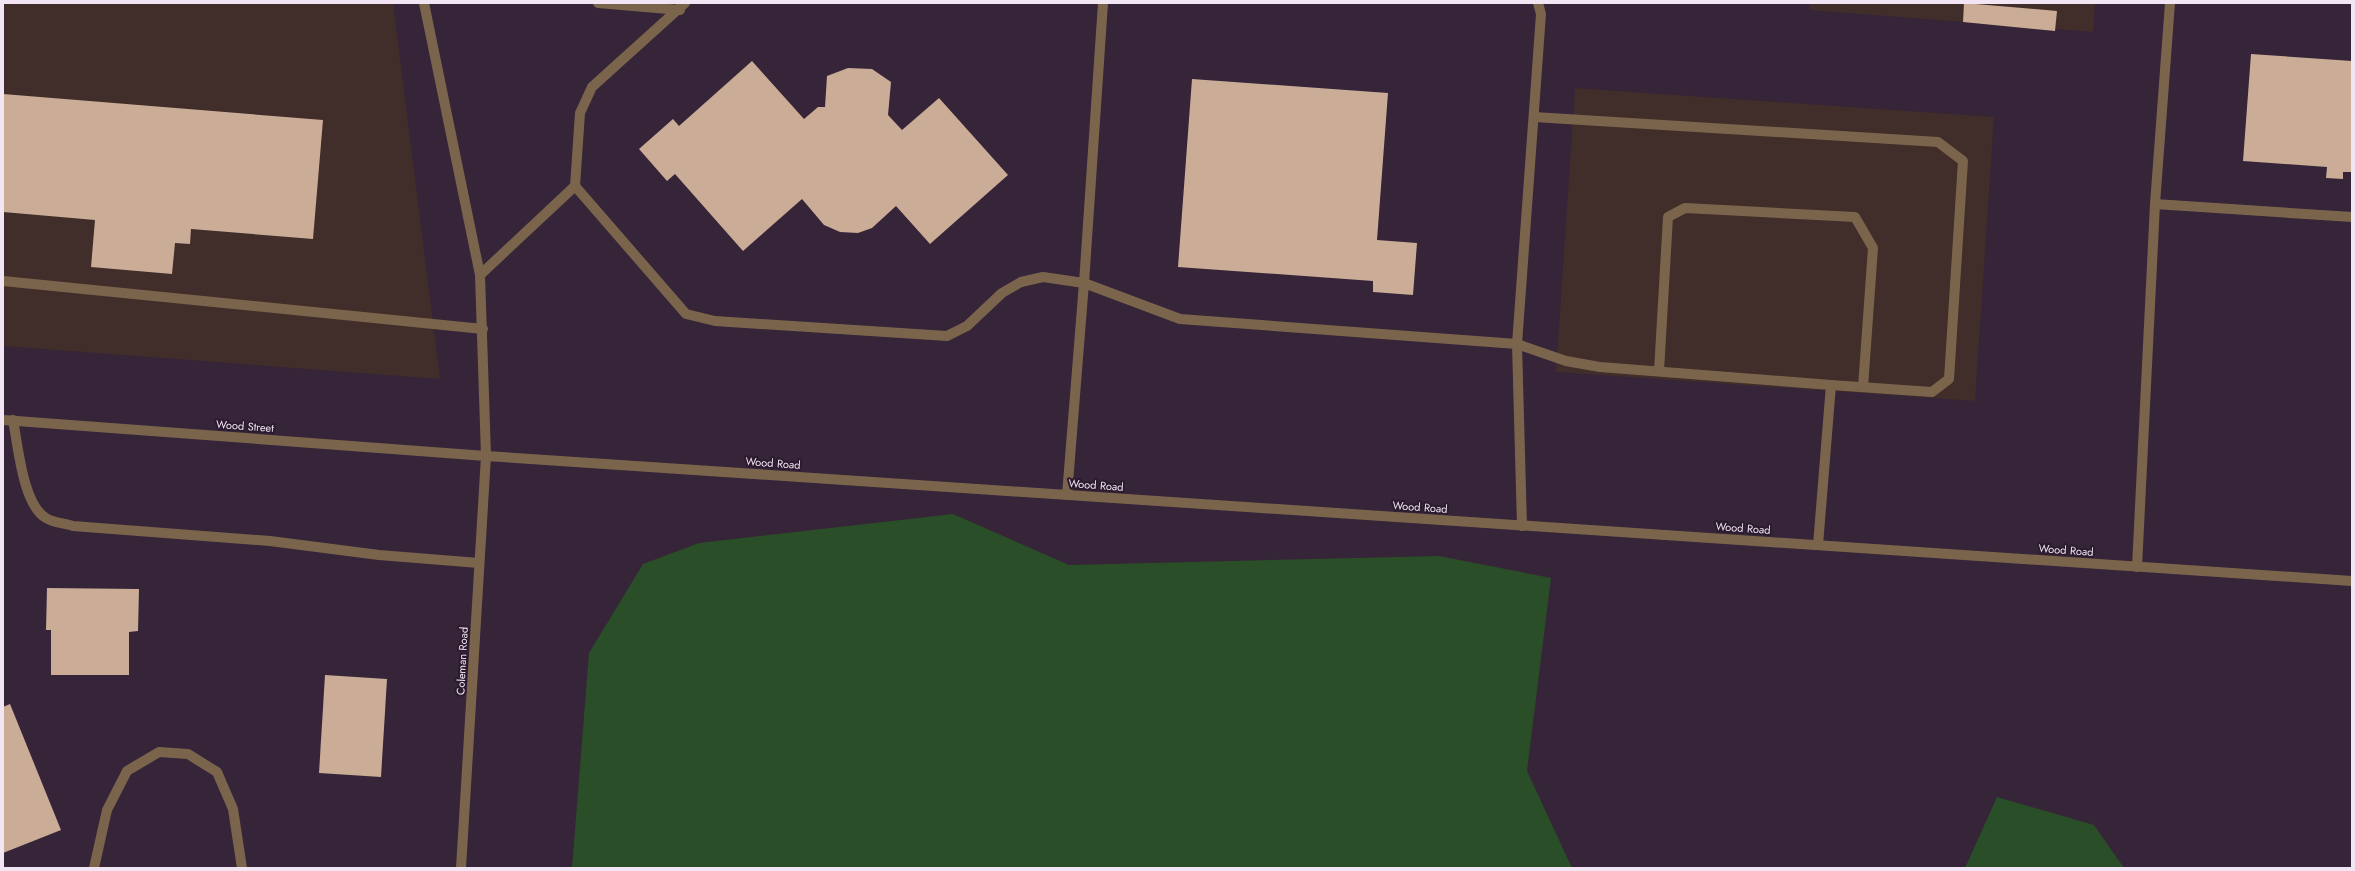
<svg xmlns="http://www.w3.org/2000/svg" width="2355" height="871" font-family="Jost,sans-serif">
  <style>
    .industrial { fill: #412d2a }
    .green { fill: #2a4e27 }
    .building { fill: #caac97 }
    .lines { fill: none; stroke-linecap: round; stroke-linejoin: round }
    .service { stroke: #7a654c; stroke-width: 10 }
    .tertiary { stroke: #7a654c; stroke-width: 10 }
    .labels { text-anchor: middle; stroke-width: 4; stroke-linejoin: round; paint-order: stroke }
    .street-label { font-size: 11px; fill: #f2e6f4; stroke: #2c1a2e }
  </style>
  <rect width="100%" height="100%" fill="#362438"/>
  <g class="industrial">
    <path d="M3,3H393L440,379L3,346Z"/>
    <path d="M1810,3H2095L2093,32L1809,10Z"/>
    <path d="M1575,88L1994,117L1975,401L1556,372Z"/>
  </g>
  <g class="green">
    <path d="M953,514L1069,565L1439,556L1551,578L1527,771L1572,868H572L589,653L643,564L699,543Z"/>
    <path d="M1997,797L2094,825L2124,868H1965Z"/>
  </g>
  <g class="building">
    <path d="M1964,3L2057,11L2055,31L1963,22Z"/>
    <path d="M2251,54L2352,61V172H2343V179L2326,178L2327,167L2243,161Z"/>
    <path d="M752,61L804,119L818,107H825L827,76L848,68L872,69L891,82L888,115L902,130L939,98L1008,175L930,244L896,206L872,228L858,233L840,232L824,225L802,199L743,251L675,174L667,181L639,149L673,119L679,126Z"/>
    <path d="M1192,79L1388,93L1377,240L1417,243L1413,295L1373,292V281L1178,267Z"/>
    <path d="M3,94L323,120L313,239L191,229L190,244L175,243L172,274L91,267L95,220L3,212Z"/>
    <path d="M47,588L139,589L138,631L129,632V675H51V630H46Z"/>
    <path d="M325,675L387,679L381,777L319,773Z"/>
    <path d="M10,704L61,830L3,853V707Z"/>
  </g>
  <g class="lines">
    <g class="service">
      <path d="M424,3L480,275L486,456"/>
      <path d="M598,3L680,10"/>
      <path d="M1534,117L1938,142L1963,161L1949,379L1932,392L1831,385"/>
      <path d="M575,186L580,113L592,87L685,3"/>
      <path d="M2155,204L2170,3"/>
      <path d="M480,275L575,186L686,314L715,321L947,336L967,326L1002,293L1021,282L1043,277L1084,283L1180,319L1517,344L1566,361L1600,367L1831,385L1818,545"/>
      <path d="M3,281L483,329"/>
      <path d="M1659,371L1668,217L1685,208L1855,217L1873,248L1863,387"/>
      <path d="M13,420C18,446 23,505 46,518C53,523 65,523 73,526L270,541L379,555L479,563"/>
      <path d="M1067,495L1084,283L1103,3"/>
      <path d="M1522,526L1517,344L1541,14L1538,3"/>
      <path d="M2137,567L2155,204L2352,217"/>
      <path d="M94,868L107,810L127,771L159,752L188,754L217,772L233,809L242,868"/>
    </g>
    <g class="tertiary">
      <path d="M3,420L486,456L2352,581"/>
      <path d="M461,868L486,456"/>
    </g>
  </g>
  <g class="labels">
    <g class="street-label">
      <text transform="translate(245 426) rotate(4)" y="4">Wood Street</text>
      <text transform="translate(773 463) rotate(4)" y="4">Wood Road</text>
      <text transform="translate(1096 485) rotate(4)" y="4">Wood Road</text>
      <text transform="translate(1420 507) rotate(4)" y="4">Wood Road</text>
      <text transform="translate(1743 528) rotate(4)" y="4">Wood Road</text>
      <text transform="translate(2066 550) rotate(4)" y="4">Wood Road</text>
      <text transform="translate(462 661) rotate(-87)" y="4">Coleman Road</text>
    </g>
  </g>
  <rect width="2355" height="871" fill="none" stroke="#f2e6f4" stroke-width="8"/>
</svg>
